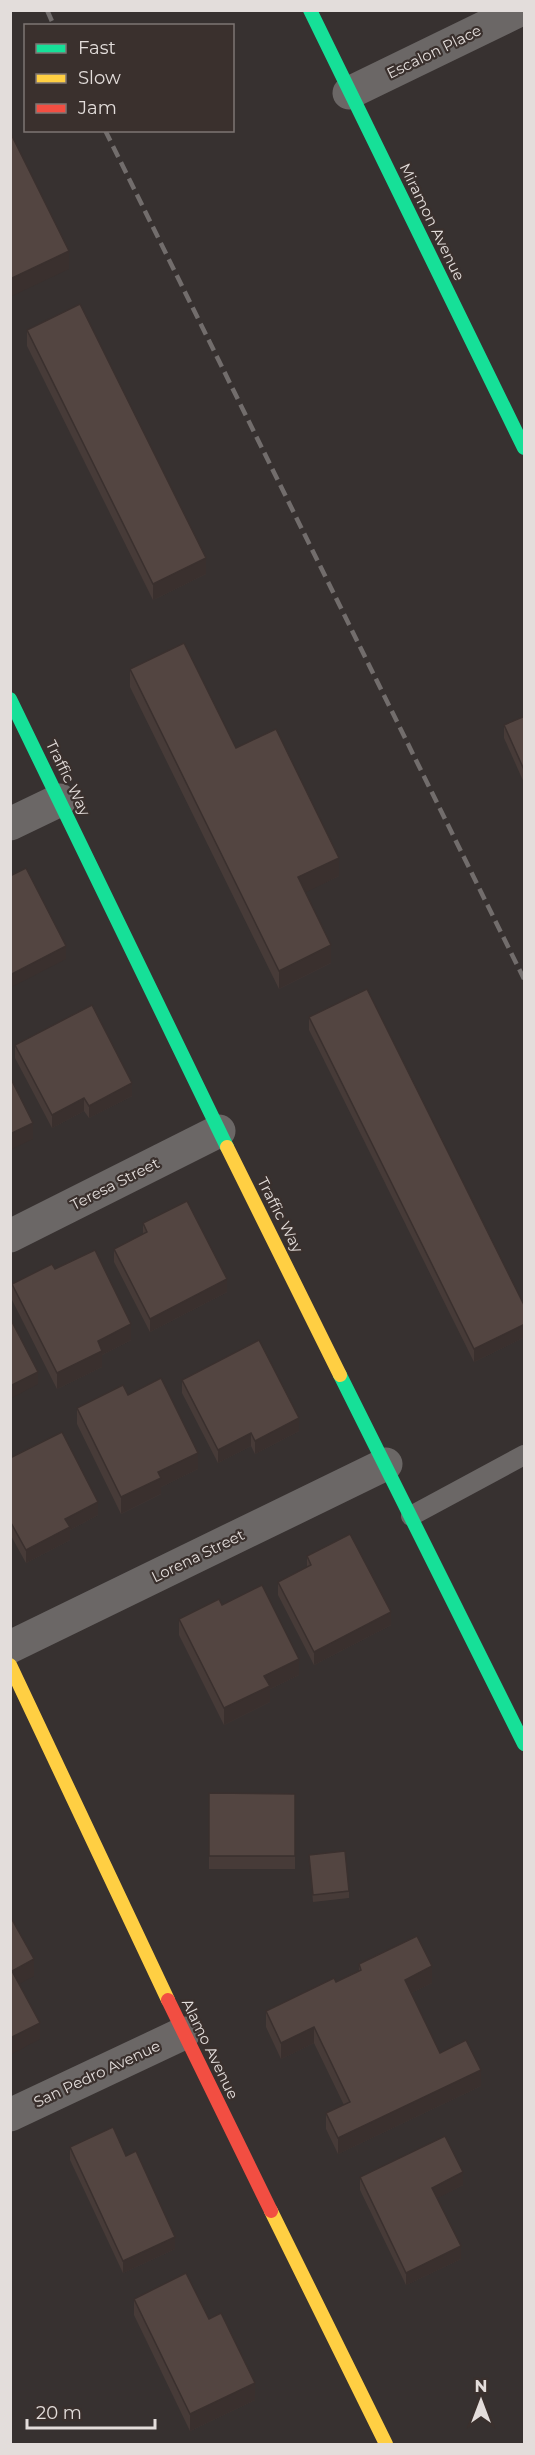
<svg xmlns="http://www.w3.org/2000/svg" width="535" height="2455" font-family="Montserrat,sans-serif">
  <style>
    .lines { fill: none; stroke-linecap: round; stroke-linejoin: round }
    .lane { stroke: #6b6766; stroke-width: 20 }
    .street { stroke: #6b6766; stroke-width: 33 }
    .fast { stroke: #16e098; stroke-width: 14 }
    .slow { stroke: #ffcf43; stroke-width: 14 }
    .jam { stroke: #f24e42; stroke-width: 14 }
    .rail { stroke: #726d6c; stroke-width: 4.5; stroke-dasharray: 12 6; stroke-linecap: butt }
    .wall { fill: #473b38 }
    .shaded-wall { fill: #3a302e }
    .building { fill: #534541; stroke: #3a302e; stroke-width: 1.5 }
    .labels { text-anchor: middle; stroke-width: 4.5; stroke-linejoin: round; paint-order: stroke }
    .street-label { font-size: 15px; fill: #e3dddb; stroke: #3a302d }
  </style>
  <rect width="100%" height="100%" fill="#373130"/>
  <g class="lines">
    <path class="lane" d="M411,1516L524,1455"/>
    <g class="street">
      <path d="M349,93L520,10"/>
      <path d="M10,824L60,800"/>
      <path d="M10,1236L219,1131"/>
      <path d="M10,1647L386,1464"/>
      <path d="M10,2115L184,2033"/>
    </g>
    <g class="fast">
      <path d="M310,10L524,448"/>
      <path d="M10,699L227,1147"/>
      <path d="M340,1375L524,1744"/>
    </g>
    <g class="slow">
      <path d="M227,1147L340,1375"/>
      <path d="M10,1665L168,2000"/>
      <path d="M271,2211L386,2444"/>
    </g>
    <path class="jam" d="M168,2000L271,2211"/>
    <g class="rail">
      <path d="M47,10L54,26"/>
      <path d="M105,130L524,979"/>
    </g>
  </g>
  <g class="wall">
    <path d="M27,330L206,574L153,600L27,346Z"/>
    <path d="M130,669L236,748L339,876L305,892L331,963L279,989L130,687Z"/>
    <path d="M525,716V785L504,738V725Z"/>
    <path d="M309,1017L525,1307V1337L474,1362L309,1030Z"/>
    <path d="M15,1045L132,1096L89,1118L84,1111L52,1128L15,1058Z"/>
    <path d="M143,1223L227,1292L150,1332L114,1262V1249L143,1234Z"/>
    <path d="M55,1269L131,1340L102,1355V1367L57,1389L12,1300V1284Z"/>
    <path d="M182,1380L299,1431L255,1454L251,1446L218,1463L182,1393Z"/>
    <path d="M128,1395L198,1469L161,1487V1494L121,1514L77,1424V1408Z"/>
    <path d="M10,1458L98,1515L70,1530V1540L26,1563L10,1534Z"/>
    <path d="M307,1556L391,1625L314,1665L278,1595V1582L307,1567Z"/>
    <path d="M222,1605L299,1675L270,1689V1702L224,1725L179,1635V1619Z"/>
    <path d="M209,1793L295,1794V1869H209Z"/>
    <path d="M309,1855L349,1891V1898L313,1902Z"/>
    <path d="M359,1964L432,1983L411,1993L440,2053L481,2086L338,2154L326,2129V2113L344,2105L314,2043L281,2059L266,2027V2011L336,1982L359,1971Z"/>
    <path d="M70,2147L126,2156L175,2249L123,2273L70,2160Z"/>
    <path d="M360,2177L463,2185L437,2198L461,2259L406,2285L360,2190Z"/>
    <path d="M134,2299L209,2319L255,2400L190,2431L134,2315Z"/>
  </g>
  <g class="shaded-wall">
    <path d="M69,251V269L10,297V279Z"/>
    <path d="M206,558V574L153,600V584Z"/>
    <path d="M339,858V876L298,896V877Z"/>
    <path d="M331,945V963L279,989V971Z"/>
    <path d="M66,946V959L10,988V975Z"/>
    <path d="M132,1083V1096L89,1118V1106Z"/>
    <path d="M84,1098V1111L52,1128V1115Z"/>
    <path d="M33,1123V1139L10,1150V1134Z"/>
    <path d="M227,1279V1292L150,1332V1319Z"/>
    <path d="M131,1324V1340L102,1355V1367L57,1389V1373L98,1341Z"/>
    <path d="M525,1324V1337L474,1362V1349Z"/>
    <path d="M38,1372V1384L10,1399V1386Z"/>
    <path d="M299,1418V1431L255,1454V1441Z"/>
    <path d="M251,1433V1446L218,1463V1450Z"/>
    <path d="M198,1453V1469L161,1487V1494L121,1514V1497L158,1472Z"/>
    <path d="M98,1502V1515L70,1530V1540L26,1563V1550L65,1519Z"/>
    <path d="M391,1612V1625L314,1665V1652Z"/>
    <path d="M299,1659V1675L270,1689V1702L224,1725V1708L264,1676Z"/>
    <path d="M34,1959V1976L12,1988V1971Z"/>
    <path d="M432,1966V1983L405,1996V1980Z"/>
    <path d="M40,2023V2039L10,2055V2038Z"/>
    <path d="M314,2027V2043L281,2059V2043Z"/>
    <path d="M481,2070V2086L338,2154V2138Z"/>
    <path d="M463,2172V2185L432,2201V2188Z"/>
    <path d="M175,2237V2249L123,2273V2261Z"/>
    <path d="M461,2246V2259L406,2285V2273Z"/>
    <path d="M255,2383V2400L190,2431V2414Z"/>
  </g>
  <g class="building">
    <path d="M10,132L69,251L10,279Z"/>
    <path d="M80,304L206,558L153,584L27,330Z"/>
    <path d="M184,643L236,748L276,729L339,858L298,877L331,945L279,971L130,669Z"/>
    <path d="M525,716V772L504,725Z"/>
    <path d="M26,868L66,946L10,975V876Z"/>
    <path d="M367,989L525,1307V1324L474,1349L309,1017Z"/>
    <path d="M92,1005L132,1083L89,1106L84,1098L52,1115L15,1045Z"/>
    <path d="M10,1077L33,1123L10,1134Z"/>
    <path d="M187,1201L227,1279L150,1319L114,1249L147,1232L143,1223Z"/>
    <path d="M95,1250L131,1324L98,1341L102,1351L57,1373L12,1284L52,1264L55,1269Z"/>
    <path d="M10,1318L38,1372L10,1386Z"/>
    <path d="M259,1340L299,1418L255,1441L251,1433L218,1450L182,1380Z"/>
    <path d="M161,1378L198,1453L158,1472L161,1478L121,1497L77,1408L123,1385L128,1395Z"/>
    <path d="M62,1432L98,1502L65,1519L70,1527L26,1550L10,1521V1458Z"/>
    <path d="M350,1534L391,1612L314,1652L278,1582L311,1565L307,1556Z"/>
    <path d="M262,1585L299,1659L264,1676L270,1686L224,1708L179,1619L219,1599L222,1605Z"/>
    <path d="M209,1793L295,1794V1856H209Z"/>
    <path d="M345,1851L349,1891L313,1895L309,1855Z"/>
    <path d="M10,1916L34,1959L12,1971L40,2023L10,2038Z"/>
    <path d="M417,1936L432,1966L405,1980L440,2053L466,2040L481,2070L338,2138L326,2113L350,2102L314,2027L281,2043L266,2011L334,1978L336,1982L361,1970L359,1964Z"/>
    <path d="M113,2127L126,2156L136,2151L175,2237L123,2261L70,2147Z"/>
    <path d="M445,2136L463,2172L432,2188L461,2246L406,2273L360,2177Z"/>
    <path d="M186,2273L209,2319L221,2313L255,2383L190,2414L134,2299Z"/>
  </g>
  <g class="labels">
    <g class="street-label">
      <text transform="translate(434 52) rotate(-26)" y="5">Escalon Place</text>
      <text transform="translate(432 222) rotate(64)" y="5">Miramon Avenue</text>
      <text transform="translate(68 778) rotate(64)" y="5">Traffic Way</text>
      <text transform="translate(115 1184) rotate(-27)" y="5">Teresa Street</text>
      <text transform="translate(280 1215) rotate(63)" y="5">Traffic Way</text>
      <text transform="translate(198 1556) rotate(-26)" y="5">Lorena Street</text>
      <text transform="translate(210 2049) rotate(64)" y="5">Alamo Avenue</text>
      <text transform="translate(97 2074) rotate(-25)" y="5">San Pedro Avenue</text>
    </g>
  </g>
  <rect width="535" height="2455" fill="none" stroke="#e3dddb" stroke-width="24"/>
  <rect x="24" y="24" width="210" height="108" fill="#3a302d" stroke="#7e7573" stroke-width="1.5"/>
  <rect x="36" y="44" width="30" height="9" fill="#16e098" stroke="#7e7573" stroke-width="1.5"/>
  <text x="78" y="54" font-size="18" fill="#e3dddb">Fast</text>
  <rect x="36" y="74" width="30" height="9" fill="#ffcf43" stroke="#7e7573" stroke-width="1.5"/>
  <text x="78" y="84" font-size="18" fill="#e3dddb">Slow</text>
  <rect x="36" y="104" width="30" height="9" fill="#f24e42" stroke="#7e7573" stroke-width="1.5"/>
  <text x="78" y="114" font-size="18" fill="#e3dddb">Jam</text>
  <g transform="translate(481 2401)" stroke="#3a302d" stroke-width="4.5" paint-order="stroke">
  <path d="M0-4.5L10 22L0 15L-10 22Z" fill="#e3dddb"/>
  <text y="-9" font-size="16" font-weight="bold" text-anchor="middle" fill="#e3dddb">N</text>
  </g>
  <path d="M27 2419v9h128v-9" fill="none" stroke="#e3dddb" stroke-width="3"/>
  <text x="36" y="2419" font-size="18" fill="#e3dddb" stroke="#3a302d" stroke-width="4.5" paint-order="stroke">20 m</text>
</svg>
